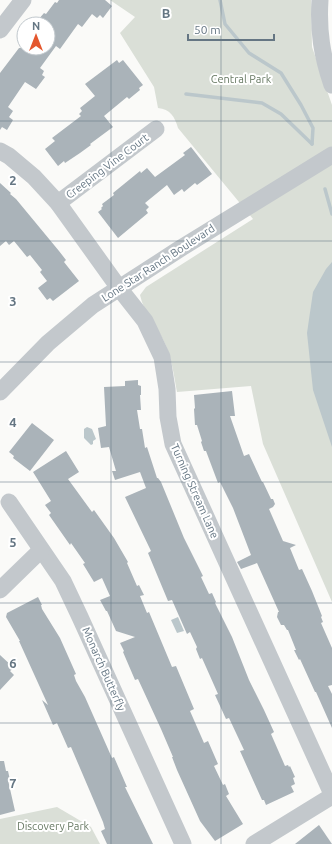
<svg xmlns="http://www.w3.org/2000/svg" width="332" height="844" font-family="Ubuntu,sans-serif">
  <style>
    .green { fill: #dadfd7 }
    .water { fill: #bbc7cb }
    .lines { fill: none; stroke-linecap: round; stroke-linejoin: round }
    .stream { stroke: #bbc7cb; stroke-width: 3.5 }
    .building { fill: #aab3b9 }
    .minor { stroke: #c3c8cc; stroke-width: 17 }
    .grid { fill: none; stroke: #657683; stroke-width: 1; stroke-opacity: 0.55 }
    .labels { text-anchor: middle; stroke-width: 4; stroke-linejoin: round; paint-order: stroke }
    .park-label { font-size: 11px; fill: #687a64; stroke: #fff }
    .street-label { font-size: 11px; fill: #657683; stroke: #fff }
    .grid-label { font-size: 13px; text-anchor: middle; font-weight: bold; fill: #657683; stroke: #fff; stroke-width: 4; stroke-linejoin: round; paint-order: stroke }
  </style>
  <rect width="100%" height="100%" fill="#fafaf8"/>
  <g class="green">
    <path d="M110,0H311L312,47L332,105V602L263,444L251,386L177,392C174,376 172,360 166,346C159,328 144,314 140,295L146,287L253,219L178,128C175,117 170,109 158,108L154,87L120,33L135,17Z"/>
    <path d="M57,807L91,827L100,844H0V819Z"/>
  </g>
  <g class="water">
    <path d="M332,262V447L313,390L307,333L313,292L326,269Z"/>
    <path d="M87,427L92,429L96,439L93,441V444L91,445L84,438V429Z"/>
    <path d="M178,617L184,631L177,633L171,620Z"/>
  </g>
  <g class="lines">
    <g class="stream">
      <path d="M220,0L225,24L249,53L281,73L301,105L313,128L312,144"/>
      <path d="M186,94L262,103L281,114L312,144"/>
      <path d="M325,189L332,214"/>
    </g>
  </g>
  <g class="building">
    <path d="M59,0H105L112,6L103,18L100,15L97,18L92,14L82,27L78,24L60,49L56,46L40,68L44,71L42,75L45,77L36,89L25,82L8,107L13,111L9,117L13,120L7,130L2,127L0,130V73L19,48H48V24H38L40,22L38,20L44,13L46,14L55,2L57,3Z"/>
    <path d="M117,60L119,63L123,60L143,85L139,88L140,90L129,99L127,97L104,116L113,127L90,144L91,145L80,153L65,163L64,161L58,166L45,149L55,141L52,138L81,116L79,114L82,111L80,108L95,96L85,84Z"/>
    <path d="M191,147L212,174L197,185L195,183L184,192L182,189L174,195L167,185L145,203L149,207L146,210L148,213L118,238L98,212L102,209L101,208L103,206L102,204L114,195L113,193L140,171L141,173L147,168L155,177L185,155L183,153Z"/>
    <path d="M0,183L11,193L10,194L16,199L59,251L66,260L64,262L79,281L53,301L50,298L47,300L38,288L47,281L40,272L42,270L30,255L27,257L14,241L9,245L6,241L0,246Z"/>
    <path d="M138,380V385L141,386V395H140L141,410H137L140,429H142L145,448L147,447L157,478H158L161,482L184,538L203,576L201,577L209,594L212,593L216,602L215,603L232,637L249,680L264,710L274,732L271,734L285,766L288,765L289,767L290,766L295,777L293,778L295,784L291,786L294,792L266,805L264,800H262L240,751L244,750L229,718L226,719L215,695L218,694L202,658L200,659L196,649L197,647L190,632L187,634L172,600L168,601L148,553L151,551L125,497L146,488L140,472L115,480L112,471H116L109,447L101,448L98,428L106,426L104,387L125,386V381Z"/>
    <path d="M232,391L235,416H230L244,456L249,454L262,482H263L271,499H273L275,504L273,507L269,509L283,541L296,545L290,548L299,570L302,569L312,591L322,616L321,617L323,622L321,623L332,648V685L328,686L332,694V728L316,692H315L300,659L299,660L294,650H296L288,630H287L284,625H281L277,617L278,612H279L257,563L241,569L237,562L251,555L233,508L220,482L218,483L206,451H204L201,442L202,441L197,425H195L194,409L195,408L194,395Z"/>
    <path d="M32,423L54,440L30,471L13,458L14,456L9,452Z"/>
    <path d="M66,451L79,472L68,479L92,512L94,510L114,538L128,562L127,563L137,586L139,585L144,595L140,596L147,613L149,612L172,667L176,666L194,709L190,711L204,743L208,741L218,764L214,766L223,785L225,784L229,794L226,796L243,824L215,841L200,821L177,770L172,757H173L161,729L138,679L135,680L123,652L124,651L120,643L135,637L116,631L107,611H106L100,600L110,596L102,578L94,582L83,564L85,563L71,543L70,545L49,515L51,513L45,505L51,501L33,472Z"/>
    <path d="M38,597L42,605H41L42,609L60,638L76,674L74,675L76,681L85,697L112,758L114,757L127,787H125L153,844H107L101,831L105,829L103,822L74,754L71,747L68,748L57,723L53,725L42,700L48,705L19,641H20L6,617L7,613Z"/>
    <path d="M0,655L14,668L10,671L14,675L0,690Z"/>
    <path d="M0,761H4L6,771H8L10,780H8L15,811L0,815Z"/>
    <path d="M319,825L332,844H295Z"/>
  </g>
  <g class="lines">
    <g class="minor">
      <path d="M320,0C318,31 322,56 332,85"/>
      <path d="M0,30L23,0"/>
      <path d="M0,151L9,156L34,177L58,203L119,288L145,321L162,357L167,389L168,417L173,444L332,794"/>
      <path d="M58,203L156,129"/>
      <path d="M0,392L48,343L93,305L178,250L332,155"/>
      <path d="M9,502L63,581L80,617L183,844"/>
      <path d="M0,590L41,550"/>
      <path d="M254,844L332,796"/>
    </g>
  </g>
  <path class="grid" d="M111,0V844M221,0V844M0,121H332M0,241H332M0,362H332M0,482H332M0,603H332M0,723H332"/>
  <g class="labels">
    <g class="park-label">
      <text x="241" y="83">Central Park</text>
      <text x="53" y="830">Discovery Park</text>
    </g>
    <g class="street-label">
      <text transform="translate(107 166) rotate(-37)" y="4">Creeping Vine Court</text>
      <text transform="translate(158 263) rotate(-33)" y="4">Lone Star Ranch Boulevard</text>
      <text transform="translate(195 491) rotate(66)" y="4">Turning Stream Lane</text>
      <text transform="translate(104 669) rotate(66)" y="4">Monarch Butterfly</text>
    </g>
  </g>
  <g class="grid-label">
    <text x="166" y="18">B</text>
    <text x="13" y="185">2</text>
    <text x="13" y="306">3</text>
    <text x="13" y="427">4</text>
    <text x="13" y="547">5</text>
    <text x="13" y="668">6</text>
    <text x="13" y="788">7</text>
  </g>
  <g transform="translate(36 36)"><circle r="19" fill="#ffffff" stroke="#c1c8cd"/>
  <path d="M0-3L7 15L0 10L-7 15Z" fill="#e4572e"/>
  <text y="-6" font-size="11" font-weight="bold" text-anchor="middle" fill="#657683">N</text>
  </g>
  <path d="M188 34v6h86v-6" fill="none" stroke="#657683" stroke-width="2"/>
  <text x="194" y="34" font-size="12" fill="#657683" stroke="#ffffff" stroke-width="3" paint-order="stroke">50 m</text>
</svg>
